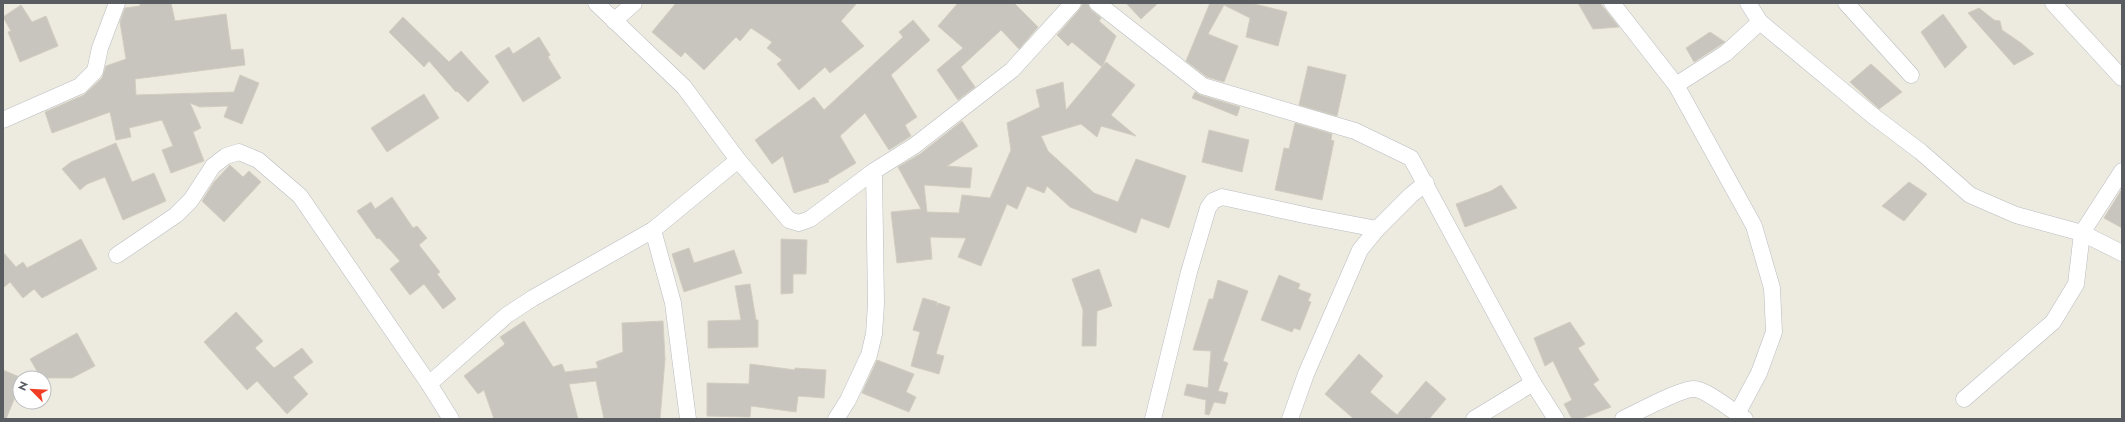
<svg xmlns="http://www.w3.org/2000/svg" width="2125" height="422" font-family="Jost,sans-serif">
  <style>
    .building { fill: #c8c5be; stroke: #d2cdbf }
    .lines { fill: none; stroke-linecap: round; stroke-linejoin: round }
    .minor-casing { stroke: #b8bbc0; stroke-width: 17 }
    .minor { stroke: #fff; stroke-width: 16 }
  </style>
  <rect width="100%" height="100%" fill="#edebe0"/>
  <g class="building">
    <path d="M140,3H171L175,21L226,14L231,50L243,49L245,65L135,79L136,95L234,92L240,75L259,83L242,124L224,117L228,106L200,107L190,103L201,128L193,132L204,161L171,173L162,150L173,146L162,120L129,128L131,137L116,140L110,112L52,133L45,112L84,95L102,78L106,66L126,59L120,22L125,8L140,6Z"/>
    <path d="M676,3H857L841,21L864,46L830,73L825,67L799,90L777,64L782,60L767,48L772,42L751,28L740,41L736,37L704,70L685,52L681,57L652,32Z"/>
    <path d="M958,3H1014L1038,27L1019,49L1001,30L961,67L975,87L958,100L937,70L963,48L938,26Z"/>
    <path d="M1083,3L1088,4L1091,10L1101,18L1099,21L1116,36L1102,67L1072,42L1068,46L1057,35L1080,9Z"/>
    <path d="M1126,3H1158L1141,19Z"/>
    <path d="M1210,3H1251L1287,12L1278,46L1246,37L1250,18L1224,5L1208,34L1238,46L1224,82L1207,77L1186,61Z"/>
    <path d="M1578,3H1600L1619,27L1593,29Z"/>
    <path d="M21,5L32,22L46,16L58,46L20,62L8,32L11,31L3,17Z"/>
    <path d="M1979,8L1994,20L2000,21L2002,30L2021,43L2034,54L2014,65L1968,13Z"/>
    <path d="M1943,14L1967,47L1945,68L1921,32Z"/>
    <path d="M403,17L449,62L461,51L489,82L468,102L457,91L456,92L429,61L424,67L389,32Z"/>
    <path d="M913,20L930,40L891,75L917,117L905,125L911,136L889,150L865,113L840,136L856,163L828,180L829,182L794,193L783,156L772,164L755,140L814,97L824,110L903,37L899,32Z"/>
    <path d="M1710,32L1725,42L1694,62L1686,48Z"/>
    <path d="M539,37L550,55L548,57L561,78L523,102L495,56L509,47L513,54Z"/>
    <path d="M1106,62L1135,85L1111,115L1136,136L1101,126L1097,137L1081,124L1041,136L1048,151L1094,193L1118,202L1136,159L1186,176L1169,228L1141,218L1136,233L1070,207L1047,186L1044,193L1027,186L1017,209L1007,204L981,266L958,257L966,238L930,237L932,259L897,263L891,212L921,209L898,167L920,154L962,121L978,146L947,166L972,168L970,188L924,185L927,212L959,213L962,195L990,198L1011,150L1007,123L1040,107L1036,90L1063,82L1066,110Z"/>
    <path d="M1871,64L1902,92L1879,109L1850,82Z"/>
    <path d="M1308,66L1346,75L1337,116L1299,105Z"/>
    <path d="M1195,92L1200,95L1240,107L1237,116L1192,98Z"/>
    <path d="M424,94L439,118L387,152L371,128Z"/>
    <path d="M1295,123L1332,134L1331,140L1334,141L1322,200L1275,190L1284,148L1289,149Z"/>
    <path d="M1209,130L1249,140L1242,172L1202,162Z"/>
    <path d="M116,143L132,182L154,173L166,201L123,220L105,177L87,184L80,190L62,169L71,162Z"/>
    <path d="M230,165L243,177L249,171L261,182L224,222L202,201L214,182Z"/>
    <path d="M1909,182L1927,194L1904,221L1882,206Z"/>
    <path d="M1501,185L1517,208L1465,227L1456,204L1491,191Z"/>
    <path d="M2122,189V228L2104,218Z"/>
    <path d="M392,197L413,228L417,226L427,238L419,245L440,272L437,274L456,299L443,309L424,284L410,295L390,269L400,261L379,238L377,239L357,211L371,202L375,209Z"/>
    <path d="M81,239L97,269L42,298L34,289L23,298L10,282L3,288V252L16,267L23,262L27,268Z"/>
    <path d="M781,239L807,240L806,274H793V293L781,294Z"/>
    <path d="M689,248L694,263L734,250L742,273L684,292L672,254Z"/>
    <path d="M1099,269L1112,306L1097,311L1096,346H1082L1083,310L1072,279Z"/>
    <path d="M1279,275L1300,284L1298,289L1311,294L1308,301L1311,302L1300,330L1294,328L1292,332L1261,320Z"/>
    <path d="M1218,280L1248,291L1223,361L1228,363L1218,391L1228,393L1225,404L1214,402L1209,415L1205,414L1206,400L1184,395L1187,384L1208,388L1211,351L1193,350L1209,299H1213Z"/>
    <path d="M750,284L756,320H758V347L708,348V321L741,320L735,286Z"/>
    <path d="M923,298L937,302V306L938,303L950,307L936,354L944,356L939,374L911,366L920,332L913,330Z"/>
    <path d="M236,312L263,341L255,348L274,368L302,348L313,362L293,377L308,394L287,414L257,381L247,390L204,342Z"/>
    <path d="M524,321L553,367L562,364L565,372L598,368L596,362L623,352L622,323L663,321L665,359L660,419H604L596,381L569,384L578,419H494L484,390L478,394L464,376L505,344L500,337Z"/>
    <path d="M1570,322L1585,344L1578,348L1599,380L1593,384L1611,407L1580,419H1572L1564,404L1572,400L1553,361L1545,366L1534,338Z"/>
    <path d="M77,333L95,366L72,378H41L30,359Z"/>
    <path d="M1359,354L1383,376L1370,392L1397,415L1426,381L1446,399L1429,419H1354L1325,394Z"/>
    <path d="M877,360L914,374L906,392L916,397L909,412L862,393Z"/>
    <path d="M750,364L795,370V368L826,370L824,398L798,396L796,412L751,406L750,417L707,416V383L749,384Z"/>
    <path d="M3,370L22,378H20V385L6,419H3Z"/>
  </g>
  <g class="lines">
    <defs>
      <g id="minor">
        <path d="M596,3L684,87L738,160L789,220L799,223L810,219L874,171L914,146L1012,70L1073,3"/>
        <path d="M1097,3L1203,86L1355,131L1411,158L1533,383L1556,419"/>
        <path d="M1612,3L1676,85L1754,226L1772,288L1774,332L1759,373L1737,414"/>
        <path d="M1748,3L1760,22L1872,115L1921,152L1970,195L2016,215L2082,233L2122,253"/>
        <path d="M1846,3L1911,75"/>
        <path d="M2053,3L2122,78"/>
        <path d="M614,21L634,3"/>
        <path d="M1676,85L1726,53L1760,22"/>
        <path d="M3,120L80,86L95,71L100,48L117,3"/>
        <path d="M653,230L673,303L688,419"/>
        <path d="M117,255L176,215L191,200L213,166L226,156L239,152L258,160L300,196L429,384L451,419"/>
        <path d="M429,384L507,315L533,298L653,230L738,160"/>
        <path d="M1964,399L2053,322L2076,284L2082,233L2122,171"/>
        <path d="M836,419L848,400L869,355L874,334L876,304L874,171"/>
        <path d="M1153,419L1189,272L1208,208L1213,201L1222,197L1309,216L1377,229"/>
        <path d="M1290,419L1306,374L1360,250L1377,229L1411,195L1426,183"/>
        <path d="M1474,419L1533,383"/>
        <path d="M1623,419C1636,413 1682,388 1694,389C1706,389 1734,412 1745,419"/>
      </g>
    </defs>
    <use href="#minor" class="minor-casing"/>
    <use href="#minor" class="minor"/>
  </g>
  <rect width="2125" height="422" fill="none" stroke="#595d62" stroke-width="8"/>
  <g transform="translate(32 390) rotate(294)"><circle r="19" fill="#ffffff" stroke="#bdbec0"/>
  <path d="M0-3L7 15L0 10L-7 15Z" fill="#f03d24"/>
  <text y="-6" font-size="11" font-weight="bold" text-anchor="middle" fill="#595d62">N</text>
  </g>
</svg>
